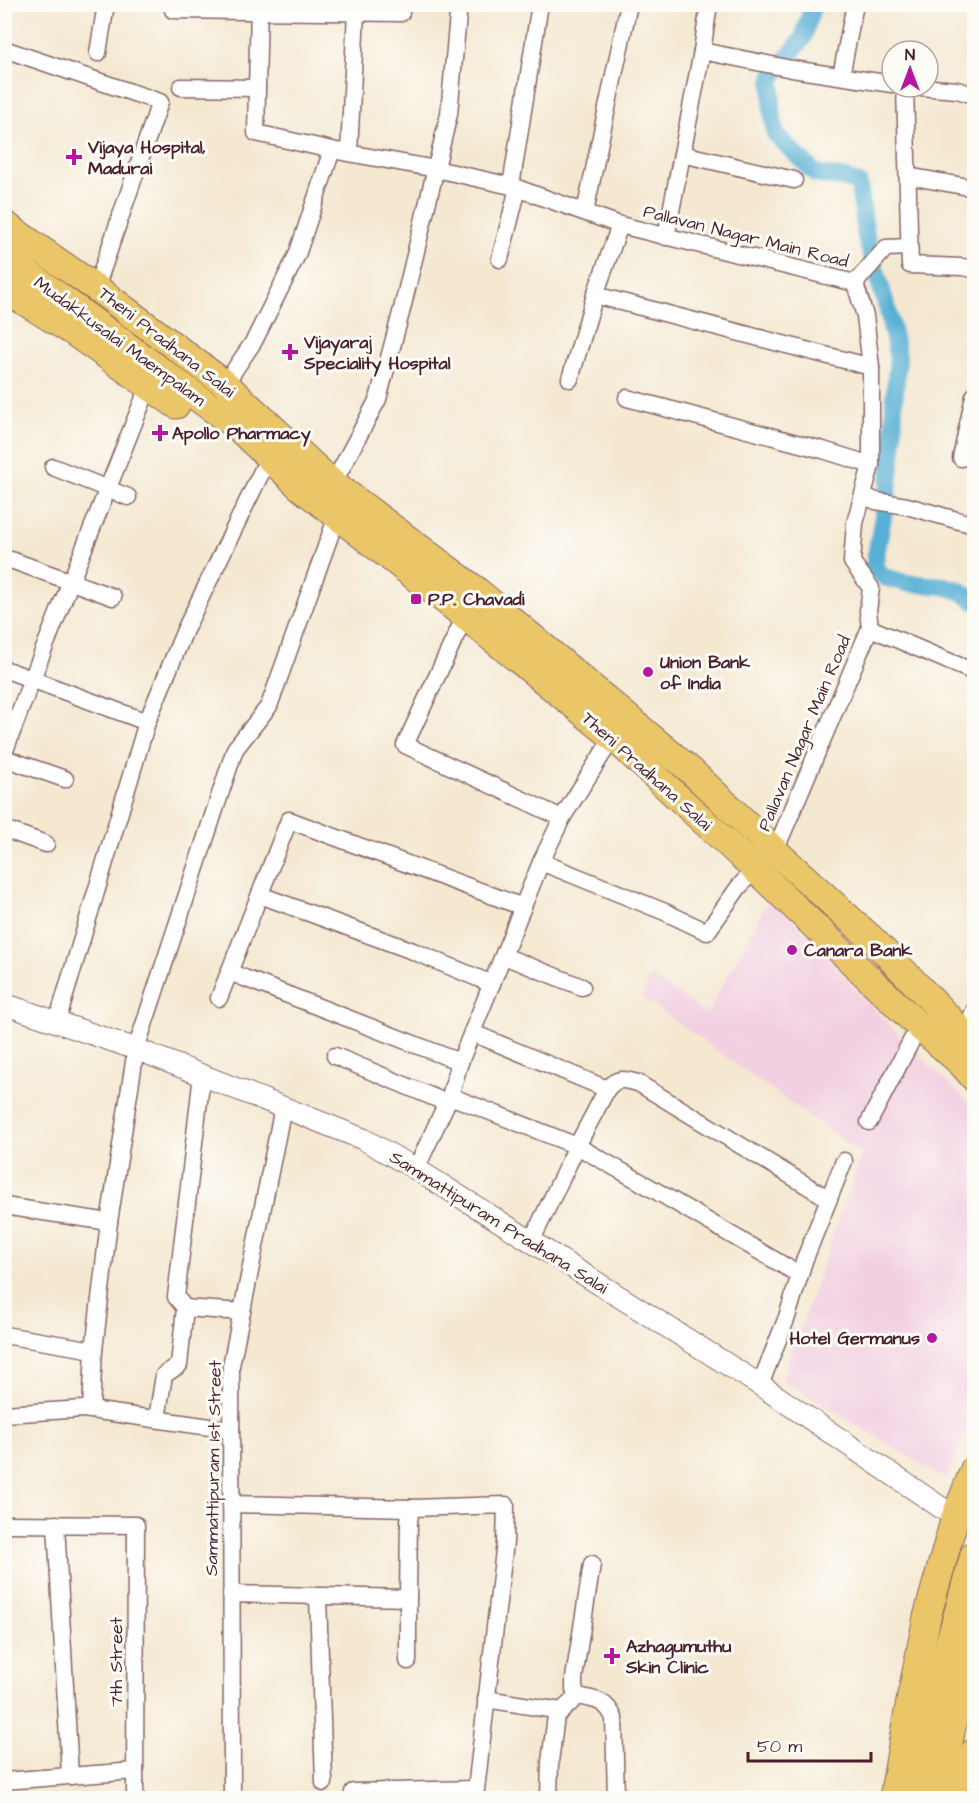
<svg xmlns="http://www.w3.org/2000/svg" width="979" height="1803" font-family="'Architects Daughter',sans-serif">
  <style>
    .built { fill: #f2cfe1 }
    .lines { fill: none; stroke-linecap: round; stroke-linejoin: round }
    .canal { stroke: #57afd4; stroke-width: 18 }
    .minor-casing { stroke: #866565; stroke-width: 19 }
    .tertiary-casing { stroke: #866565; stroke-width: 23 }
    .primary-casing { stroke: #866565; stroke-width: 29 }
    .minor { stroke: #fff; stroke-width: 16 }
    .tertiary { stroke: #fff; stroke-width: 21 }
    .primary { stroke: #eac669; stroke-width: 27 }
    .poi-dot { fill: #b5179e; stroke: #fdfcf7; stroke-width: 2 }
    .labels { text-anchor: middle; stroke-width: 6; stroke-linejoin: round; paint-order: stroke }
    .poi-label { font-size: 18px; font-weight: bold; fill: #4a1f2b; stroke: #fdfcf7; text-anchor: start }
    .street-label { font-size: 18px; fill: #4a1f2b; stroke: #fdfcf7 }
  </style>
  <rect width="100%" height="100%" fill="#fdfcf7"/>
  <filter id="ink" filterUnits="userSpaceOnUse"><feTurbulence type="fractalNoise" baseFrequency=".0167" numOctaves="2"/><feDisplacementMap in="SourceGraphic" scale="12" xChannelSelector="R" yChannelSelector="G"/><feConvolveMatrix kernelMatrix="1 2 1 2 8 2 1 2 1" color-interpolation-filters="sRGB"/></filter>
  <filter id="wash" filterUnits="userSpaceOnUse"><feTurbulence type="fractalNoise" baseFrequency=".008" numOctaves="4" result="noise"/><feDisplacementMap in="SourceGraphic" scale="24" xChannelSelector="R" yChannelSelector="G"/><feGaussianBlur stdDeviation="1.35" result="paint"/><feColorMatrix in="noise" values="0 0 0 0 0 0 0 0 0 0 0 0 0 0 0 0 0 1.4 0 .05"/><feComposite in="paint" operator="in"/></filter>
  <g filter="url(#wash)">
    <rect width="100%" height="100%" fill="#f4e8d1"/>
    <path class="built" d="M771,895L901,1038L974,1108V1411L946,1480L782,1379L862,1154L642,997L650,976L707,1014Z"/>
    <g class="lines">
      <path class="canal" d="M813,4L803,38L772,77V108L775,134L816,174L847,179L859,184L866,237L888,311L898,357L894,403L893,447L889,483L874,567L884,577L906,583L944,586L961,591L974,601"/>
    </g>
  </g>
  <g filter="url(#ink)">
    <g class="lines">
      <defs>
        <g id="minor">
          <path d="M259,4L256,133L332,150L436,169L511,186L620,225L855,283L865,316L871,367V465L855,523L852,562L871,588L868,611L870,628L775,851"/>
          <path d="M173,10L401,13"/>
          <path d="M4,49L160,102L96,288"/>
          <path d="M702,51L792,69L892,84"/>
          <path d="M98,53L106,4"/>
          <path d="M841,76L855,4"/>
          <path d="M181,87L257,88"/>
          <path d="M905,87L910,265L962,267L974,269"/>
          <path d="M920,87L957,90L974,95"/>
          <path d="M349,152L356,12"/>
          <path d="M682,154L794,180"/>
          <path d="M908,176L974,188"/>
          <path d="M511,186L540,4"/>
          <path d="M585,212L629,4"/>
          <path d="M666,237L702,51L709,4"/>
          <path d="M500,259L518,188"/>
          <path d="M855,283L886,248L909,247"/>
          <path d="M595,295L871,367"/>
          <path d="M570,379L595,295L620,225"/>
          <path d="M225,384L254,341L297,255L332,150"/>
          <path d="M627,398L823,450L871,465"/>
          <path d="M961,458L974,396"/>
          <path d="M53,467L128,497"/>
          <path d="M327,488L341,469L378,399L402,309L449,114L459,4"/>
          <path d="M864,496L876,501L907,506L974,525"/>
          <path d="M11,560L113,597"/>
          <path d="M465,616L405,745L562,818"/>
          <path d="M870,628L974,672"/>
          <path d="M4,669L147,722L57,1022"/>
          <path d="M147,722L185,630L263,469"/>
          <path d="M4,753L32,679L149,385"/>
          <path d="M4,758L65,779"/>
          <path d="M4,829L46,844"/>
          <path d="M541,862L665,912L707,932L738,888L755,869"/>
          <path d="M260,895L413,951L492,984"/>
          <path d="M504,956L582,987"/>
          <path d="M229,972L460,1062"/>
          <path d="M219,998L289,820L523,907"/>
          <path d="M473,1033L607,1089"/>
          <path d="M964,1034L974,1011"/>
          <path d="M335,1056L447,1103"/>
          <path d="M450,1096L577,1146L639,1181L800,1275"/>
          <path d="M869,1122L919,1026"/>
          <path d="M416,1169L450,1096L460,1062L541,862L562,818L613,737"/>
          <path d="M4,1206L109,1222"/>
          <path d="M531,1242L577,1146L607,1089C617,1077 624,1079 638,1083L829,1199"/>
          <path d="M185,1308L176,1297L202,1075"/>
          <path d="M4,1335L94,1350L91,1410"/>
          <path d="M94,1350L109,1222L136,1049L235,749L269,706L337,516"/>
          <path d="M760,1385L787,1317L804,1261L844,1161"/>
          <path d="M4,1414L84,1409L231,1430"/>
          <path d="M157,1419L164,1375L179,1365L185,1308L242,1312"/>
          <path d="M231,1504L411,1508L506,1505L505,1542L475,1798"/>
          <path d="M4,1524L136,1525L135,1798"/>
          <path d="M56,1524L70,1776"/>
          <path d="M592,1564L574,1678V1690L578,1696C596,1700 606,1700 614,1718L616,1798"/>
          <path d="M231,1594L408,1598V1661"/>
          <path d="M318,1596L324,1783"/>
          <path d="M408,1598L409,1521L411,1508"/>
          <path d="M486,1699L561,1711"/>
          <path d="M4,1781L135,1771"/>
          <path d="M232,1798L231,1366L283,1107"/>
          <path d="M353,1798V1792L475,1789"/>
          <path d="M549,1798L550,1762L556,1716L578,1696"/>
        </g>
        <path id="tertiary" d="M4,1004L136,1049L363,1139L416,1169L760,1385L955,1517"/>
        <g id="primary">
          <path d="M4,224L96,288L225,384L331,482L476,590L690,770L775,851L875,942L974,1044"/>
          <path d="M4,256L236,426L299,486L465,616L613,737L755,869L919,1026L961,1063L974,1078"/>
          <path d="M4,289L73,332L176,405"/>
          <path d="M893,1798L907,1717L927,1617L955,1517L974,1469"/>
          <path d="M916,1798L939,1680L974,1554"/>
          <path d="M938,1798L960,1687L974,1637"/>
          <path d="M963,1798L974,1752"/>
        </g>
      </defs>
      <use href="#minor" class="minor-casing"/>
      <use href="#tertiary" class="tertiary-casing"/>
      <use href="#primary" class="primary-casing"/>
      <use href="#minor" class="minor"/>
      <use href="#tertiary" class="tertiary"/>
      <use href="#primary" class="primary"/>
    </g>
  </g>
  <g class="poi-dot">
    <path d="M71 148h6v6h6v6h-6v6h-6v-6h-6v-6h6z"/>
    <path d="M287 343h6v6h6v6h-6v6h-6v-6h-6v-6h6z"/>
    <path d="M157 424h6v6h6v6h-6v6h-6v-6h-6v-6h6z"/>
    <rect x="410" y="593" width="12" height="12" rx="3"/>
    <circle cx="648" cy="672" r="6"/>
    <circle cx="792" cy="950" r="6"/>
    <circle cx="932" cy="1338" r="6"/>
    <path d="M609 1647h6v6h6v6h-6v6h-6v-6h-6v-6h6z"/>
  </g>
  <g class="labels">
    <g class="poi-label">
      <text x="88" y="153">Vijaya Hospital,<tspan x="88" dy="21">Madurai</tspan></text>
      <text x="304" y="348">Vijayaraj<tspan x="304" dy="21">Speciality Hospital</tspan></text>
      <text x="172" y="439">Apollo Pharmacy</text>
      <text x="428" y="605">P.P. Chavadi</text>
      <text x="660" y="668">Union Bank<tspan x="660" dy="21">of India</tspan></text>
      <text x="804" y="956">Canara Bank</text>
      <text x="920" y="1344" text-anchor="end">Hotel Germanus</text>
      <text x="626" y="1652">Azhagumuthu<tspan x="626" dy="21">Skin Clinic</tspan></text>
    </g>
    <g class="street-label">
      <text transform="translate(746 236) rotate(14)" y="6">Pallavan Nagar Main Road</text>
      <text transform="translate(120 341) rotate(36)" y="6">Mudakkusalai Maempalam</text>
      <text transform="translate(167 342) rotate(38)" y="6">Theni Pradhana Salai</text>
      <text transform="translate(804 733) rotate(-67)" y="6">Pallavan Nagar Main Road</text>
      <text transform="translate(647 771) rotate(42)" y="6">Theni Pradhana Salai</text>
      <text transform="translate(499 1222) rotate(32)" y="6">Sammattipuram Pradhana Salai</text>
      <text transform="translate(213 1468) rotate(-89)" y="6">Sammattipuram 1st Street</text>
      <text transform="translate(116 1662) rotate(-90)" y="6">7th Street</text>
    </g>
  </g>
  <rect width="979" height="1803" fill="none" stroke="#fdfcf7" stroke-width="24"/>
  <g transform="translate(910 69)"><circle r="28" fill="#fdfcf7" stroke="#b5a4a5" stroke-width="1.5"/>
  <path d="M0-4.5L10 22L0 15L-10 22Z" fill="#b5179e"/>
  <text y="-9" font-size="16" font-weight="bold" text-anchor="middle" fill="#4a1f2b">N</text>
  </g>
  <path d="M748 1752v9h123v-9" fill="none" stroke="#4a1f2b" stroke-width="3"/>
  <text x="757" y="1752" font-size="18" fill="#4a1f2b" stroke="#fdfcf7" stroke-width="4.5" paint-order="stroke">50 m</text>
</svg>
